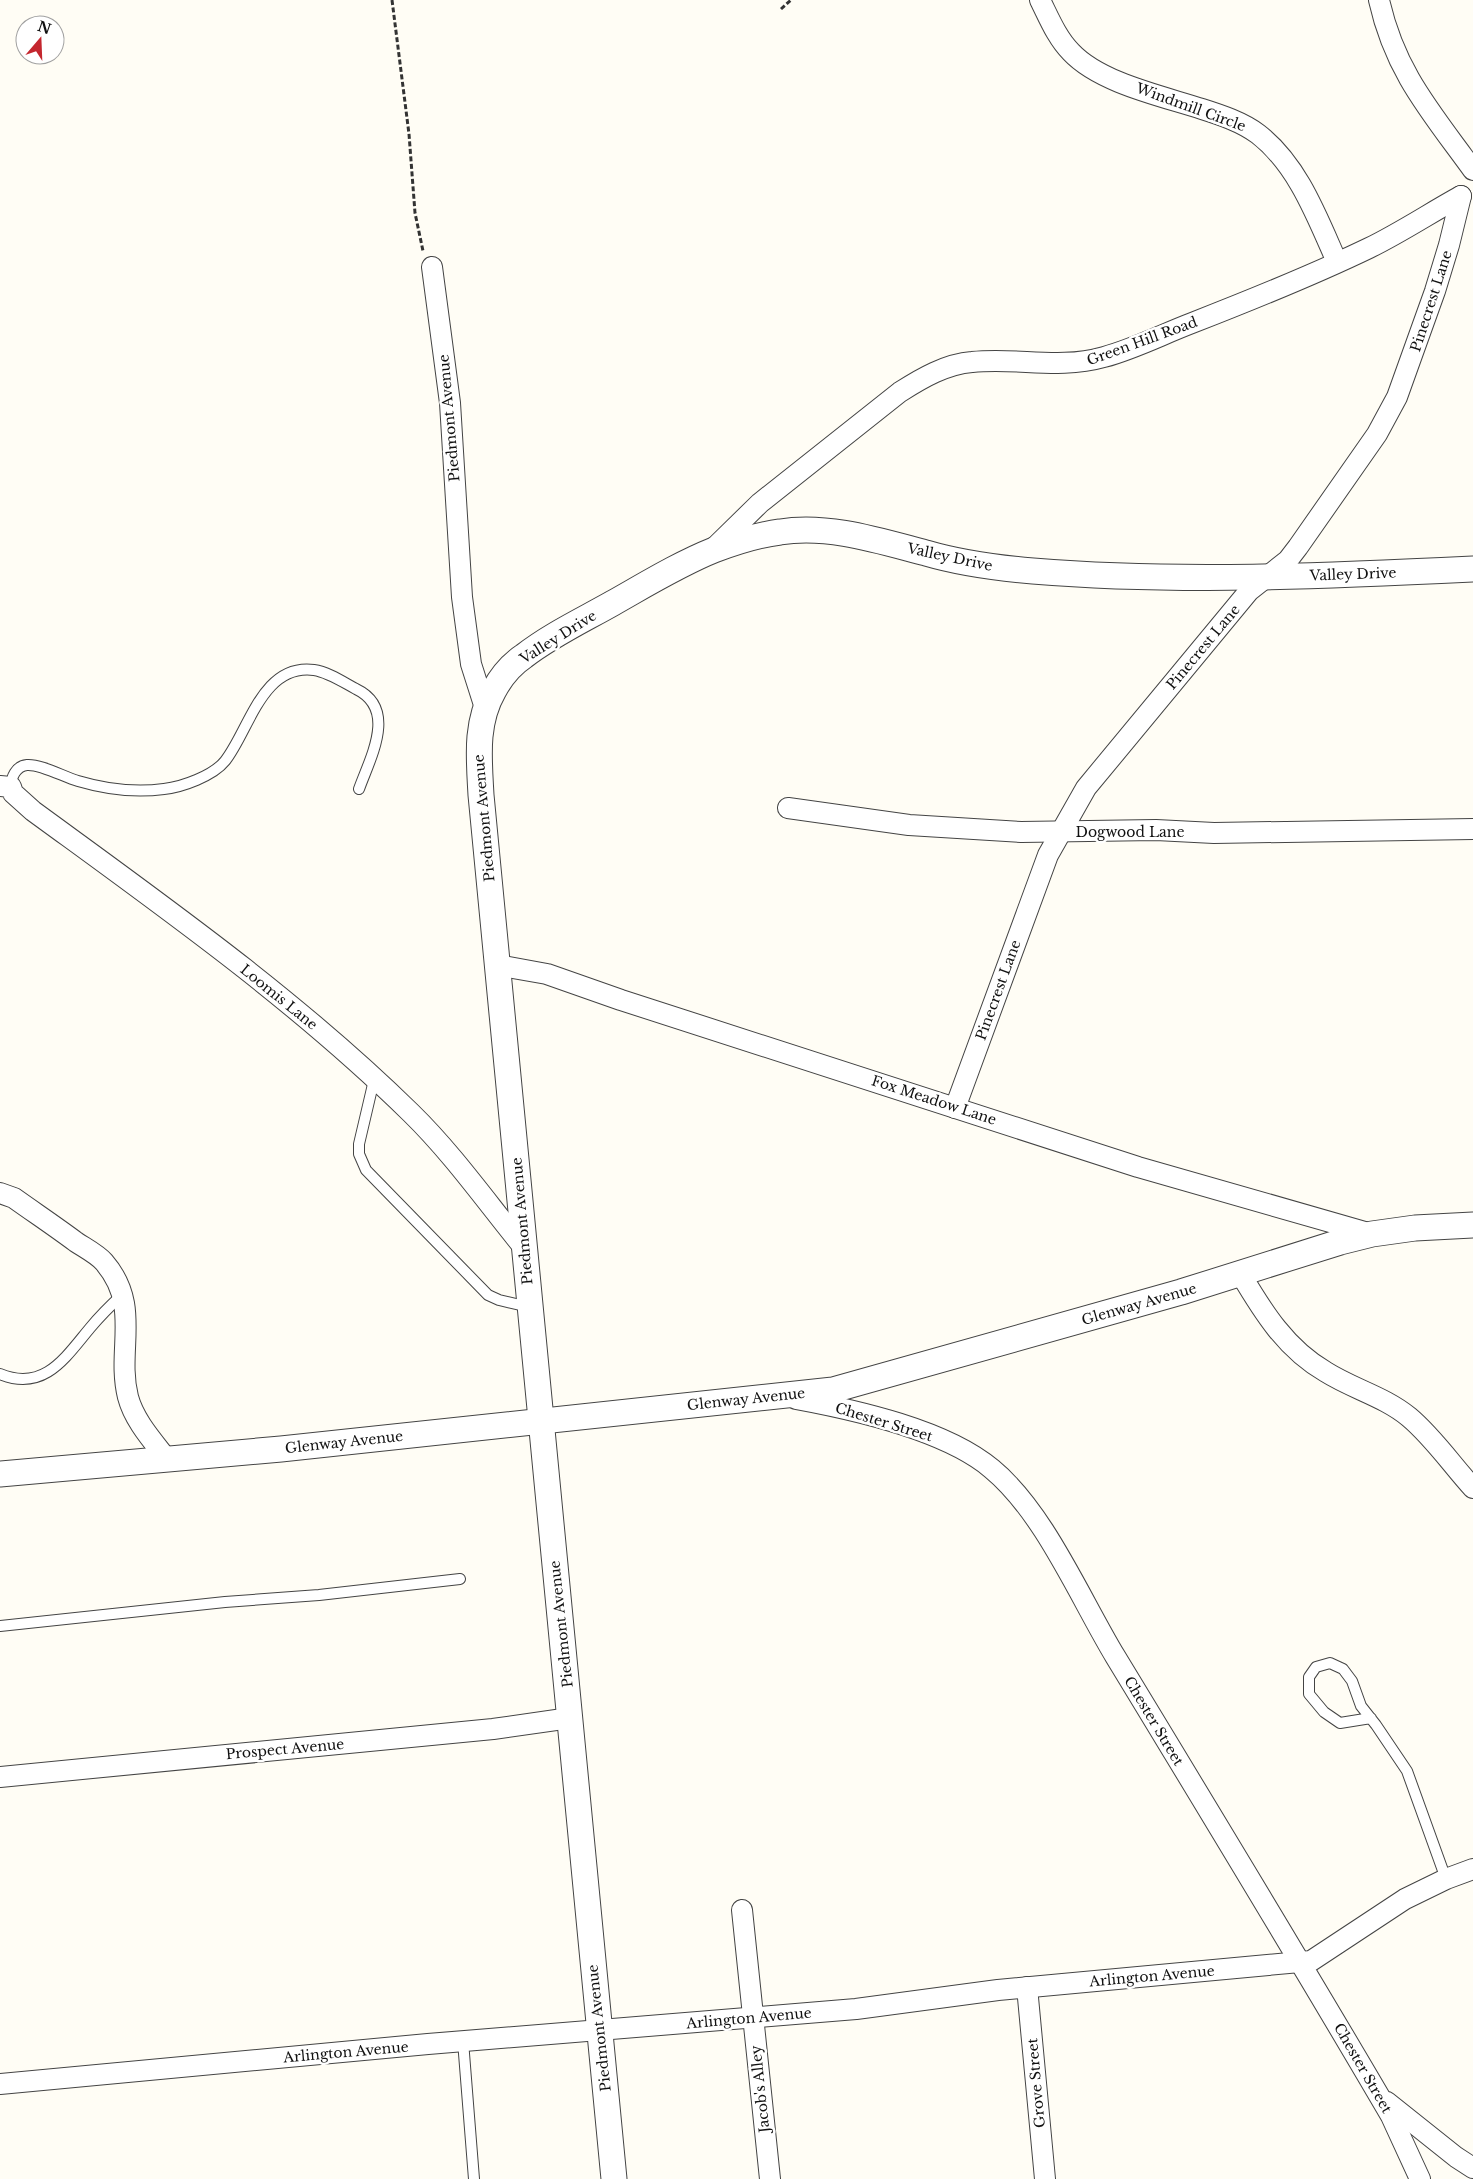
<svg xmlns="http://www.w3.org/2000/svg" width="1473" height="2179" font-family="'Libre Baskerville',serif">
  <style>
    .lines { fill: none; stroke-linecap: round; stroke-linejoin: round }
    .service-casing { stroke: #444; stroke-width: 12 }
    .minor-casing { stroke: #444; stroke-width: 22 }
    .tertiary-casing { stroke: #444; stroke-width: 27 }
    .path { stroke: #333; stroke-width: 3; stroke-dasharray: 5 2.5; stroke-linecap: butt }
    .service { stroke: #fff; stroke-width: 10 }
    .minor { stroke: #fff; stroke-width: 20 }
    .tertiary { stroke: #fff; stroke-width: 25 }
    .labels { text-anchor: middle; stroke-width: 5; stroke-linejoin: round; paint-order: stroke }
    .street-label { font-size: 14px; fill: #111; stroke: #fff }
  </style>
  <rect width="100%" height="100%" fill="#fffdf5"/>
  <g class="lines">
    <defs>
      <g id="service">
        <path d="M11,787C11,777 16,766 27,765C41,764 64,777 78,781C105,789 135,793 164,789C182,787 213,776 225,761C249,731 262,663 314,670C328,672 343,682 356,689C398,709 370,758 359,789"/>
        <path d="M374,1080L359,1144V1154L366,1170L488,1295L499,1300L529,1307"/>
        <path d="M0,1374C44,1392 65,1358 90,1328C100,1316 111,1305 122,1295"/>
        <path d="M0,1626L225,1602L319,1595L460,1579"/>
        <path d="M1371,1718L1340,1723L1324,1712L1309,1694V1677L1316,1667L1330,1663L1343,1669L1352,1681L1361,1706L1376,1725L1407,1771L1446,1879"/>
        <path d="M463,2041L474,2179"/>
      </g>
      <g id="minor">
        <path d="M1040,0C1049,18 1057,38 1071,52C1100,83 1162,96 1202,109C1221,115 1242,122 1258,134C1298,165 1317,217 1337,262"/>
        <path d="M1379,0C1395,72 1431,112 1473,170"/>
        <path d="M432,267L450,403L462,597L471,664L485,708"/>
        <path d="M712,550L760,503L900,392C922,378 946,364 972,362C1018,357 1058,370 1104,357C1134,349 1163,334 1192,323C1251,300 1311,276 1369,248C1400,233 1430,213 1461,196"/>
        <path d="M0,786L11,787L13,793L33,811C163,906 296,1000 411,1113C453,1154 488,1204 525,1249"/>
        <path d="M788,808L909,825L1021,832L1156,830L1214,833L1473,829"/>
        <path d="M497,965L547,974L621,1000L1138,1167L1372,1234"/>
        <path d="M955,1108L1048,855L1086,788L1249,591L1288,560L1298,547L1377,434L1397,397L1435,291L1449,245L1461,196"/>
        <path d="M0,1193L14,1198C35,1213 56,1227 76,1242C85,1248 97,1254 104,1262C142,1306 116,1349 128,1397C134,1420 152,1440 166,1458"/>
        <path d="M1240,1273C1263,1312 1286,1349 1326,1372C1353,1389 1385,1397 1409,1417C1433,1437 1452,1465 1473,1488"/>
        <path d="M796,1399C856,1410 946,1430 992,1469C1044,1512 1080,1598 1115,1656C1208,1809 1301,1962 1391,2116L1420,2179"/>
        <path d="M0,1777L493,1729L570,1718"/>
        <path d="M742,1910L770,2179"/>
        <path d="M1027,1987L1045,2179"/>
        <path d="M0,2084L428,2044L856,2009L998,1990L1311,1961L1405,1899L1446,1879L1473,1869"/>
        <path d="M1387,2102L1456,2157L1473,2168"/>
      </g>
      <g id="tertiary">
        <path d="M0,1474L281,1449L833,1390L1181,1292L1340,1242L1372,1234L1415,1228L1473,1225"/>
        <path d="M614,2179L481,795C479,758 475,723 494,690C501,677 512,664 524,656C551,635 583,620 613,603C645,585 679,564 714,550C735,542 757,535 780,532C828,524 880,541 926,553C960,563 997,568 1033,571C1179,583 1327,576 1473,569"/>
      </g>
    </defs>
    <use href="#service" class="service-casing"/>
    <use href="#minor" class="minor-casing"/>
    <use href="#tertiary" class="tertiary-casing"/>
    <g class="path">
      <path d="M392,0L409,134L415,213L423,251"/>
      <path d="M781,9L791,0"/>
    </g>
    <use href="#service" class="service"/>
    <use href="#minor" class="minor"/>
    <use href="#tertiary" class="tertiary"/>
  </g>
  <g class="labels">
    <g class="street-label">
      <text transform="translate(1191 107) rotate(20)" y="5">Windmill Circle</text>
      <text transform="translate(1431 301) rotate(-72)" y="5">Pinecrest Lane</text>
      <text transform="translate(1142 341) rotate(-20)" y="5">Green Hill Road</text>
      <text transform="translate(449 418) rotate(-95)" y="5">Piedmont Avenue</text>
      <text transform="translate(950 557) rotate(12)" y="5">Valley Drive</text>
      <text transform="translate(1353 574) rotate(-2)" y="5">Valley Drive</text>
      <text transform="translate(558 637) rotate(-32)" y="5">Valley Drive</text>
      <text transform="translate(1203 647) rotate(-50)" y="5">Pinecrest Lane</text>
      <text transform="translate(484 818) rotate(-95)" y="5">Piedmont Avenue</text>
      <text x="1130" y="837">Dogwood Lane</text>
      <text transform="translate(998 990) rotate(-70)" y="5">Pinecrest Lane</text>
      <text transform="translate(279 997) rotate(39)" y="5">Loomis Lane</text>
      <text transform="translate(934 1100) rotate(18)" y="5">Fox Meadow Lane</text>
      <text transform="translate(522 1221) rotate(-95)" y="5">Piedmont Avenue</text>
      <text transform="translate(1139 1304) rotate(-16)" y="5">Glenway Avenue</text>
      <text transform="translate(746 1399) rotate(-6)" y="5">Glenway Avenue</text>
      <text transform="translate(884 1422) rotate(17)" y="5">Chester Street</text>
      <text transform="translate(344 1442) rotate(-6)" y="5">Glenway Avenue</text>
      <text transform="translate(561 1624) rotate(-96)" y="5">Piedmont Avenue</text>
      <text transform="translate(1154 1721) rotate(59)" y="5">Chester Street</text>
      <text transform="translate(285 1749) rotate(-5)" y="5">Prospect Avenue</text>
      <text transform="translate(1152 1976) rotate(-5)" y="5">Arlington Avenue</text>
      <text transform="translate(749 2018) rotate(-5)" y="5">Arlington Avenue</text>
      <text transform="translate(599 2028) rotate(-96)" y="5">Piedmont Avenue</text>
      <text transform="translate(346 2052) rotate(-5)" y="5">Arlington Avenue</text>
      <text transform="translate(1363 2068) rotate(60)" y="5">Chester Street</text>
      <text transform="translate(1036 2083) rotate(-95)" y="5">Grove Street</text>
      <text transform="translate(760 2089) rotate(-96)" y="5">Jacob's Alley</text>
    </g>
  </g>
  <g transform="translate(40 40) rotate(19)"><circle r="24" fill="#ffffff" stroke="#a0a0a0"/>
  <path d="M0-4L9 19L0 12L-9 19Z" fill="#c4262e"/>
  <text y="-8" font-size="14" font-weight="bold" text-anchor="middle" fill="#111111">N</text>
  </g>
</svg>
